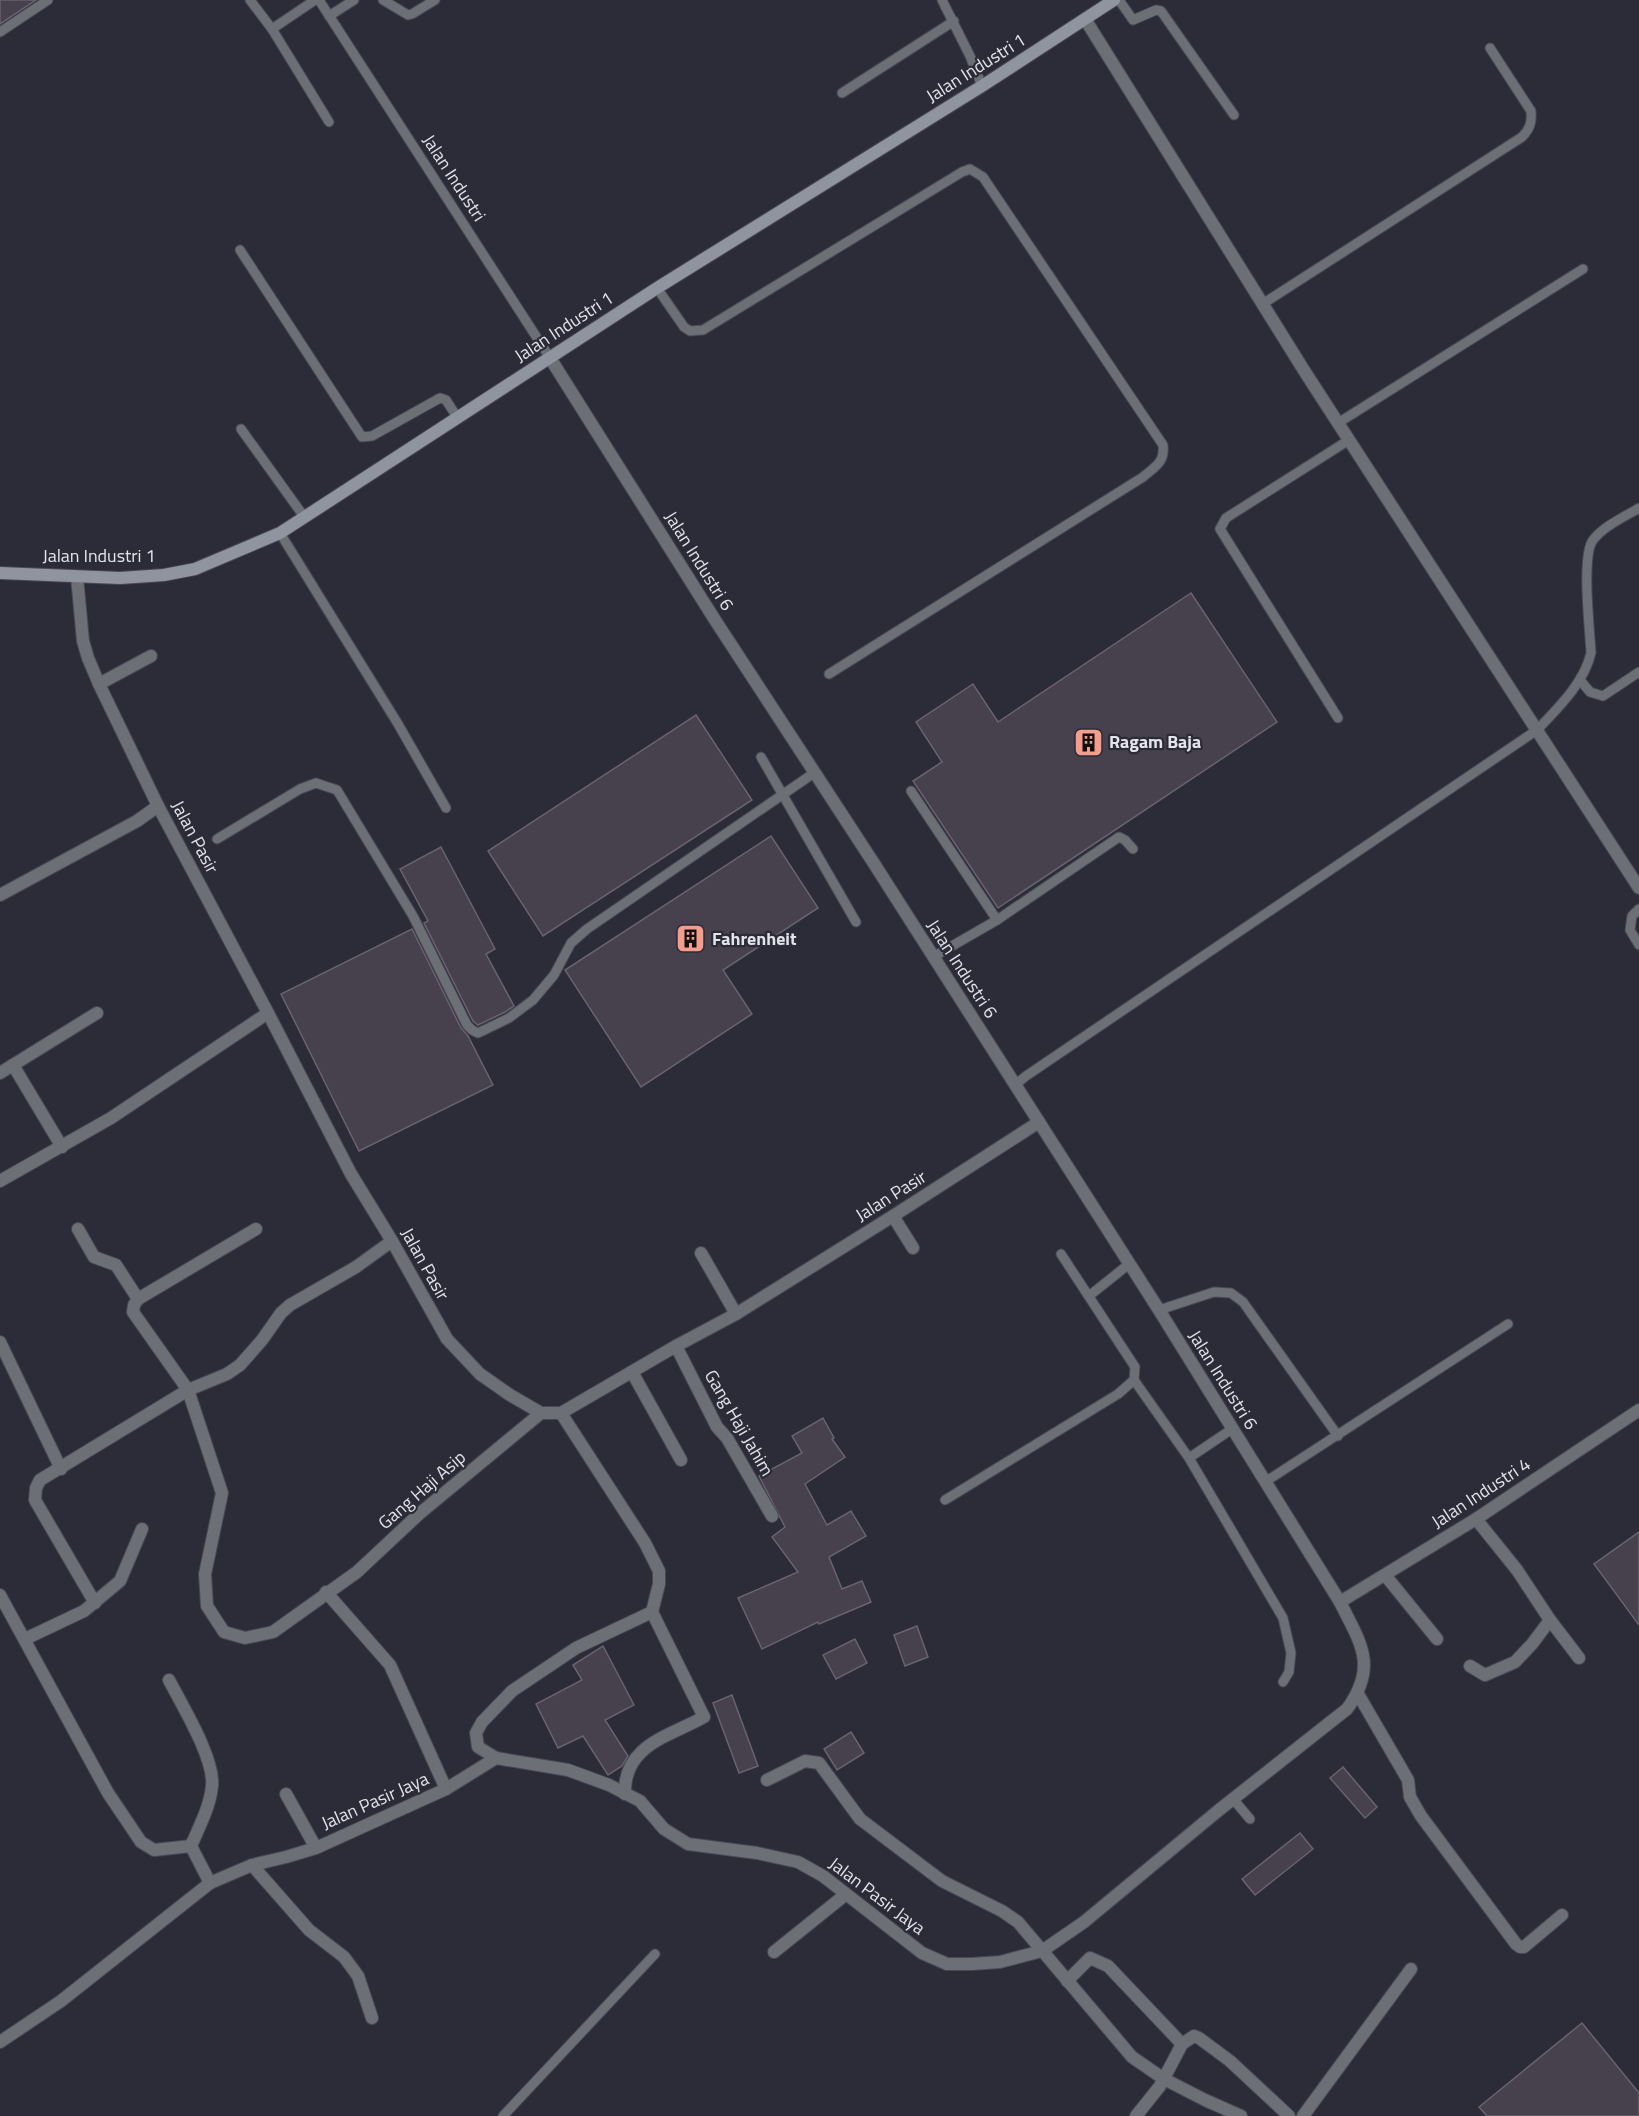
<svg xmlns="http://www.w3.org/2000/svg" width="1639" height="2116" font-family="'Titillium Web',sans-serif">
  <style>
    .building { fill: #47404d; stroke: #696270; stroke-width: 1.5 }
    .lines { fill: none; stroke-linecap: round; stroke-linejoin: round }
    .lane-casing { stroke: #494855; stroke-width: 11 }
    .street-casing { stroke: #494855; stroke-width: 14 }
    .secondary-casing { stroke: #494855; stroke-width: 14 }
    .lane { stroke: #6c6f75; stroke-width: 9 }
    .street { stroke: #6c6f75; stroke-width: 12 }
    .secondary { stroke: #90949e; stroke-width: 12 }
    .labels { text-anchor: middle; stroke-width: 4.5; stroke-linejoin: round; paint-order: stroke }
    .street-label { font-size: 18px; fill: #e3e3eb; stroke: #2c2b38 }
    .poi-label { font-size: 18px; font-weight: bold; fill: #e3e3eb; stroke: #2c2b38; text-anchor: start }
  </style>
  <rect width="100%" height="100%" fill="#2c2b38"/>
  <g class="building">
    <path d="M0,0H36L0,24Z"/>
    <path d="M1191,593L1277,722L998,908L913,781L942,762L916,722L973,684L998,722Z"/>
    <path d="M696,715L752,800L543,936L488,851Z"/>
    <path d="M771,836L818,908L723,970L752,1014L641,1087L565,970Z"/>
    <path d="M441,847L495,949L486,954L514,1006L505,1012L478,1025L473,1021L424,923L428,921L400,869Z"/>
    <path d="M412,929L461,1028L468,1036L493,1085L359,1151L281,994Z"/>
    <path d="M823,1418L834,1438L832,1439L845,1457L805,1484L827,1525L851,1511L866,1536L829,1557L842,1589L862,1581L871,1602L819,1624L818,1622L762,1649L738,1598L798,1572L772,1537L785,1527L759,1476L802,1453L792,1436Z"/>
    <path d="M1639,1532V1625L1594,1564Z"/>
    <path d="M917,1626L928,1657L905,1666L894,1635Z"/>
    <path d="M855,1639L867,1663L836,1679L823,1655Z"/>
    <path d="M603,1646L634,1705L605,1720L628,1756L622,1766L608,1775L583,1736L558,1748L536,1704L582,1680L573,1665Z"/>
    <path d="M732,1695L758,1766L739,1773L713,1703Z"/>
    <path d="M851,1732L864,1753L837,1770L824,1749Z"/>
    <path d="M1343,1767L1377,1807L1365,1818L1330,1778Z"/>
    <path d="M1300,1833L1313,1849L1255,1895L1242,1879Z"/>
    <path d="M1582,2023L1639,2093V2116H1487L1479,2107Z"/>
  </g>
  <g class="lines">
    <defs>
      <g id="lane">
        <path d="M250,0L272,29L329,122"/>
        <path d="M319,0L550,358"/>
        <path d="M383,0L408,15L412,14L435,0"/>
        <path d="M942,0L970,56L982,86"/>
        <path d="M1119,0L1133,20L1156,10L1161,11L1234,115"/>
        <path d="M329,16L354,0"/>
        <path d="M272,29L315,0"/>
        <path d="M0,32L48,0"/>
        <path d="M842,93L954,21"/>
        <path d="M240,250L362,437L372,436L440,398L446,400L457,417"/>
        <path d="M657,288L684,327L690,331L703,330L962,172L970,169L983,177L1163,445C1165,462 1156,466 1143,477L829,674"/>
        <path d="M1264,303L1522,137C1530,129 1532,122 1531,111L1490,48"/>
        <path d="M1338,423L1583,269"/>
        <path d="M241,429L305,518"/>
        <path d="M280,533L398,724L446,808"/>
        <path d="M1580,680L1590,692L1603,696L1639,672"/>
        <path d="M1338,718L1220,529L1226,518L1349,440"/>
        <path d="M761,757L856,922"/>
        <path d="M911,791L997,920"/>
        <path d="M217,839L300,789L316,783L337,790L413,916L467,1025L472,1030L478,1033L509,1018L533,1000L554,975L571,943L587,929L814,773"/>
        <path d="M1639,909L1632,916L1630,930L1639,945"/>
        <path d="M933,957L997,920L1119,837L1125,840L1133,849"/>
        <path d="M1015,1085L1026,1076L1537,730C1558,708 1584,683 1591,653C1590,631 1581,556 1593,540C1604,526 1624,517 1639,508"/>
        <path d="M1089,1296L1129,1264"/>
        <path d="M1159,1310L1214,1292L1231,1293L1243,1302L1338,1436"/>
        <path d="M1134,1380L1189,1458L1283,1618L1291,1653L1289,1672L1283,1682"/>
        <path d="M1189,1458L1232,1429"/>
        <path d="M1265,1482L1508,1324"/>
        <path d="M945,1500L1118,1394L1134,1380L1135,1367L1061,1254"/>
        <path d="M1233,1799L1250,1819"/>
        <path d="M503,2116L655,1954"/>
      </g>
      <g id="street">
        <path d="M1085,19L1305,372L1639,888"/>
        <path d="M77,577L83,641L88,658L99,684L158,806L268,1013L351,1174L392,1241L447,1339L480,1374L510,1395L541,1413H561L676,1346L736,1314L893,1216L1039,1122"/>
        <path d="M99,684L151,656"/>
        <path d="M0,895L137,821L158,806"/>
        <path d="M13,1065L62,1147"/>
        <path d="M0,1073L97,1013"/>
        <path d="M0,1181L111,1118L268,1013"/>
        <path d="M893,1216L913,1248"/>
        <path d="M78,1229L94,1257L116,1265L138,1299"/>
        <path d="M256,1229L138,1299L134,1305L133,1312L188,1390L222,1493L205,1574L207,1606L224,1632L245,1638L273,1632L357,1572L419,1514L541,1413"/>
        <path d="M701,1253L736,1314"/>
        <path d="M0,1342L61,1469"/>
        <path d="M676,1346L717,1427L727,1438L772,1516"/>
        <path d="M632,1372L681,1460"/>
        <path d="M1476,1519L1517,1570L1550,1620L1579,1658"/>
        <path d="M1385,1575L1437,1639"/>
        <path d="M326,1592L390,1665L446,1789"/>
        <path d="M0,1595L108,1793L141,1842L154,1850L191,1846"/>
        <path d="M1340,1602L1476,1519L1639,1410"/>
        <path d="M95,1603L35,1500L36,1488L40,1480L188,1390L227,1374L240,1365L262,1340L281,1313L290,1305L356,1267L392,1241"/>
        <path d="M25,1639L84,1611L120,1581L142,1529"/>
        <path d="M1470,1666L1485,1675L1515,1662L1532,1644L1550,1620"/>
        <path d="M169,1680C182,1705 215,1759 212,1786C210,1807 199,1827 191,1846L210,1883"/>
        <path d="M1358,1694L1408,1780L1410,1797L1421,1816L1516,1944L1520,1947H1524L1562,1915"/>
        <path d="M496,1758L478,1747L476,1733L482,1722L512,1691L576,1648L652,1612L659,1584V1571L645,1543L561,1413"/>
        <path d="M767,1780L805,1761L819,1763L860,1819L942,1881L1002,1911L1018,1922L1132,2057L1164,2079L1205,2100L1241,2116"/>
        <path d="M286,1794L316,1848"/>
        <path d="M625,1794C623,1745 670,1736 704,1717L652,1612"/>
        <path d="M252,1865L309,1930L344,1957L358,1976L372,2018"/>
        <path d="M774,1952L845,1895"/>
        <path d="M1067,1981L1090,1958L1108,1966L1182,2044"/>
        <path d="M0,2042L61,2001L210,1883L252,1865L286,1857L316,1848L446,1789L496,1758L568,1770L609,1785L640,1801L664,1829L688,1844L757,1853L798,1862L823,1876L922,1953L947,1964H971L1000,1962L1042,1951L1084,1922L1219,1810L1347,1709C1378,1666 1361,1644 1340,1602L1159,1310L873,862L715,620L550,358"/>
        <path d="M1136,2116L1160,2086L1182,2044L1194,2036L1199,2038L1230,2061L1289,2116"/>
        <path d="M1303,2116L1411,1969"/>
      </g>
      <path id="secondary" d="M0,573L120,578L164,575L195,569L280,533L657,288L982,86L1114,0"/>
    </defs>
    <use href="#lane" class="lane-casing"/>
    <use href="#street" class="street-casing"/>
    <use href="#secondary" class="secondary-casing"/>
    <use href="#lane" class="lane"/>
    <use href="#street" class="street"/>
    <use href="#secondary" class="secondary"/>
  </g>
  <defs>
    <symbol id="building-square" viewBox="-11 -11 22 22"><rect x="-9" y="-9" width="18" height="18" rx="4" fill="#f59d8d" stroke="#2c2b38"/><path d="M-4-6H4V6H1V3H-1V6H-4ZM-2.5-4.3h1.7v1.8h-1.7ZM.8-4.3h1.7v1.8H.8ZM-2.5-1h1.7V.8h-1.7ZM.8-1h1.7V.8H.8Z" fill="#111"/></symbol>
  </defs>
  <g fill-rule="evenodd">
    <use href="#building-square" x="1072" y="726" width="33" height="33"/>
    <use href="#building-square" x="674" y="922" width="33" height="33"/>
  </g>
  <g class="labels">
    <g class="street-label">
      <text transform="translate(976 68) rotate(-32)" y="6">Jalan Industri 1</text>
      <text transform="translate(454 178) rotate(57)" y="6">Jalan Industri</text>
      <text transform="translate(564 327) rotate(-33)" y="6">Jalan Industri 1</text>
      <text x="99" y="562">Jalan Industri 1</text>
      <text transform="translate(699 561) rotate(58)" y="6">Jalan Industri 6</text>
      <text transform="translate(195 837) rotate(62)" y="6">Jalan Pasir</text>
      <text transform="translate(962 969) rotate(57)" y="6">Jalan Industri 6</text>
      <text transform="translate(891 1196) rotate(-32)" y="6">Jalan Pasir</text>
      <text transform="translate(425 1264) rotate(61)" y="6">Jalan Pasir</text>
      <text transform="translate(1223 1380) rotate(58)" y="6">Jalan Industri 6</text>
      <text transform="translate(739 1423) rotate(60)" y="6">Gang Haji Jahim</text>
      <text transform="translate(422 1490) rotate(-41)" y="6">Gang Haji Asip</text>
      <text transform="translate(1481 1493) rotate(-33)" y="6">Jalan Industri 4</text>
      <text transform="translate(375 1801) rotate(-24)" y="6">Jalan Pasir Jaya</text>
      <text transform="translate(877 1896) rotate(37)" y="6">Jalan Pasir Jaya</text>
    </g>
    <g class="poi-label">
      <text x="1109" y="748">Ragam Baja</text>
      <text x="712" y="945">Fahrenheit</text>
    </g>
  </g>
</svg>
